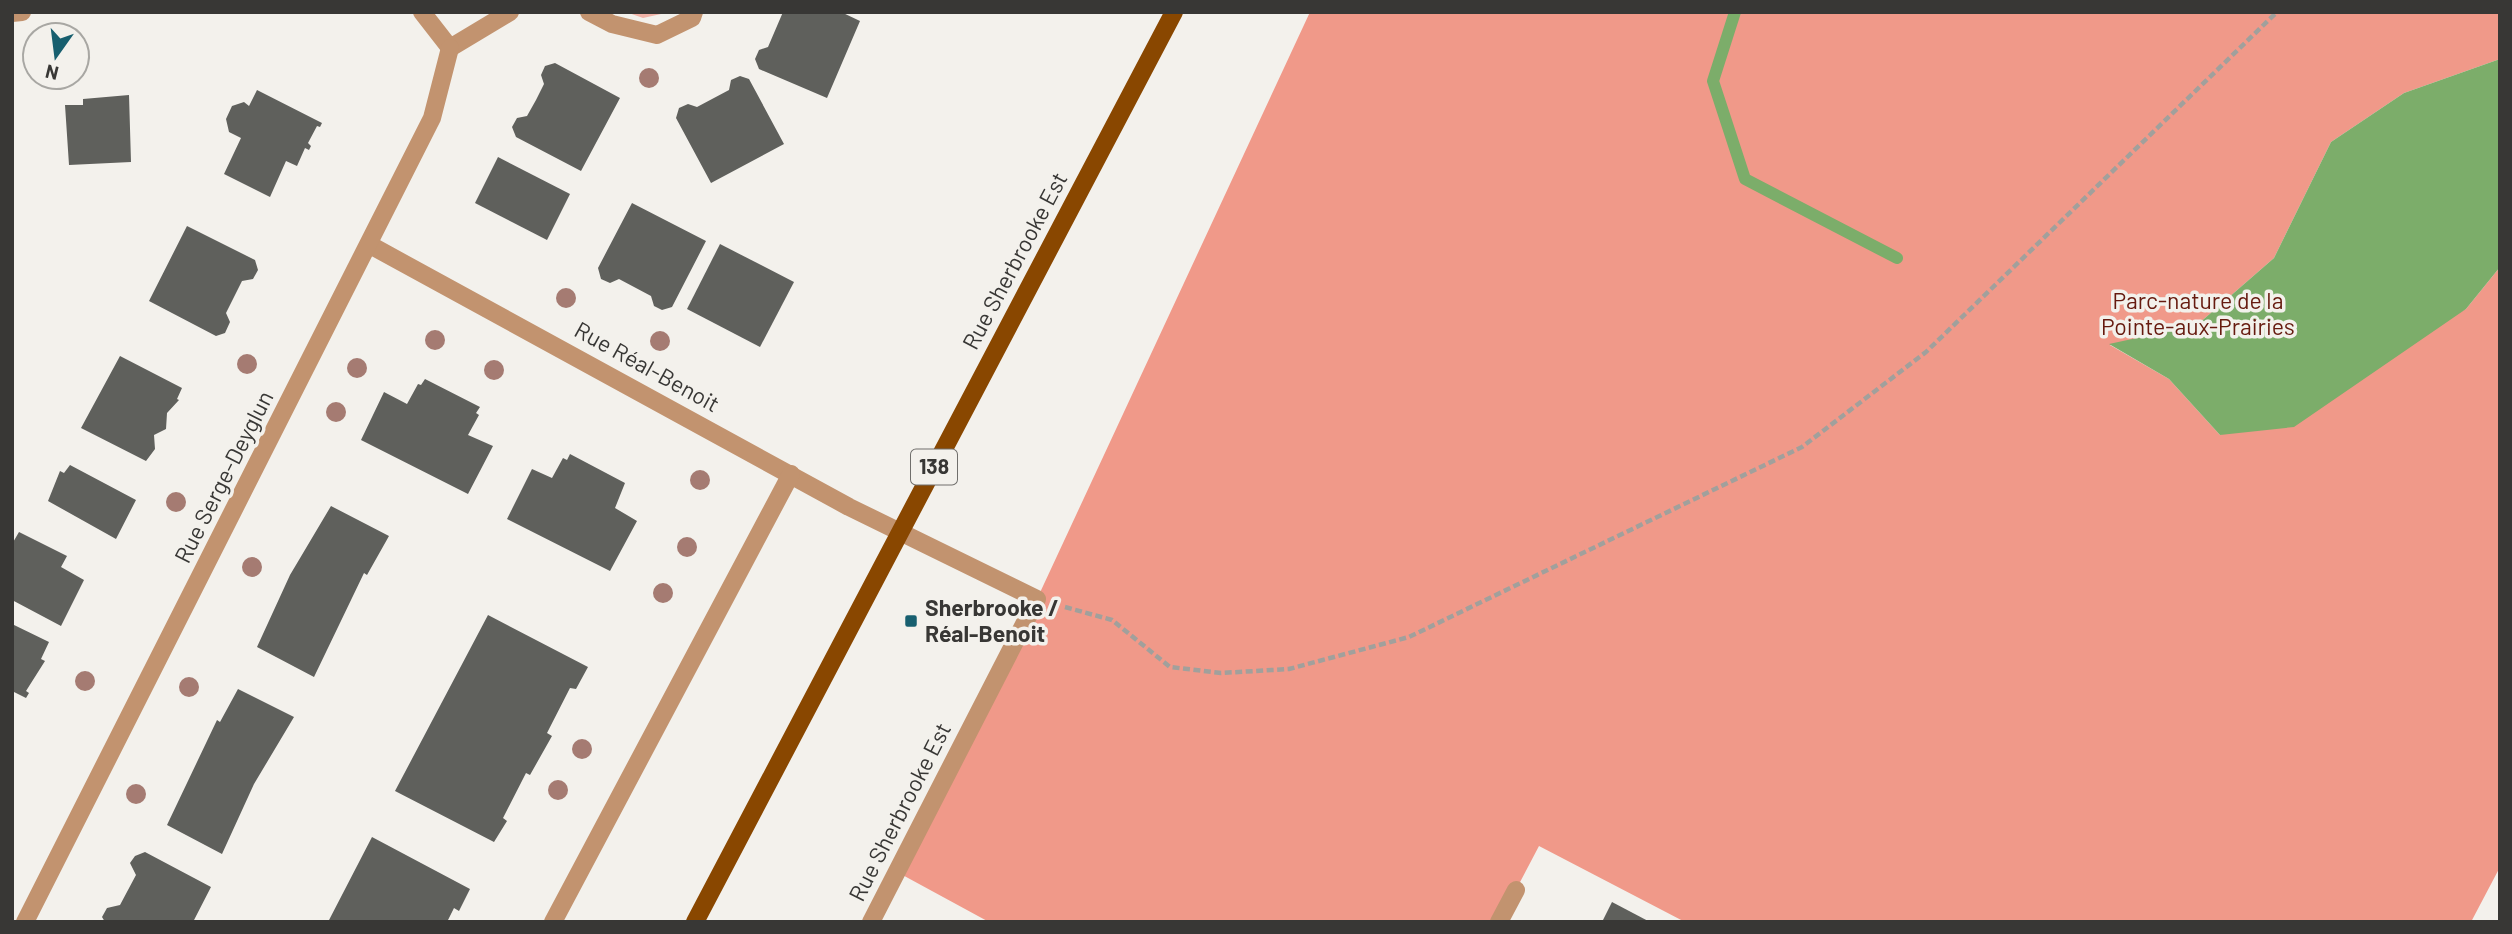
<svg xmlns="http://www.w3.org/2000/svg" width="2512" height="934" font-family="Barlow,sans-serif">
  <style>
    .green { fill: #f1b3a7 }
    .forest { fill: #f09989 }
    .water { fill: #7cad6a }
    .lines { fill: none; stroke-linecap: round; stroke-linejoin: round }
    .stream { stroke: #7cad6a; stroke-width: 12 }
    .building { fill: #5f605c }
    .path { stroke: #a1a09c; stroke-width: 4.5; stroke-dasharray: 7 3.5; stroke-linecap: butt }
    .minor { stroke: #c2936f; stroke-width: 18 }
    .major { stroke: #894700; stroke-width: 18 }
    .tree { fill: #a57b72 }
    .poi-dot { fill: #175f6f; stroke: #f3f1ec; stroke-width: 2.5 }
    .labels { text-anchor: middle; stroke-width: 7; stroke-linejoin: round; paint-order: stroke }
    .shield { fill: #f3f1ec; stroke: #706f6c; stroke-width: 2 }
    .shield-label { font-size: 21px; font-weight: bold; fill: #383735 }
    .street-label { font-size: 23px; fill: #383735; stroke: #f3f1ec }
    .park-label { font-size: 23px; fill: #661a0f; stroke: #f3f1ec }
    .poi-label { font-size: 23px; font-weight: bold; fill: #383735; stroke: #f3f1ec; text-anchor: start }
  </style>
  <rect width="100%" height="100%" fill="#f3f1ec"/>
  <path class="green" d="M626,12H670L643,18Z"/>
  <path class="forest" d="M1310,12H2500V59L2404,93L2331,142L2274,258L2197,325L2110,345L2169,379L2220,435L2466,309L2500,267V867L2471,922H1685L1539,846L1499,922H989L897,872L1037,599Z"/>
  <path class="water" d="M2500,59V267L2466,309L2294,427L2220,435L2169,379L2109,344L2197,325L2274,258L2331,142L2404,93Z"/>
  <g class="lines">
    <path class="stream" d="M1735,12L1713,81L1745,179L1897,258"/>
  </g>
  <g class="building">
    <path d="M783,12H841L860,21L827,98L759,69L755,59L759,50L768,47Z"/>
    <path d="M555,63L620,98L581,171L516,137L512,127L517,118L527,116L536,100L544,84L541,75L545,66Z"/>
    <path d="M740,76L749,79L784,144L711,183L676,118L679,108L688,104L697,107L729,90L731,80Z"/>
    <path d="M257,90L322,123L320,127L317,126L308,143L311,146L309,150L305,148L297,166L286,161L270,197L224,174L241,138L229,132L226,119L232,106L244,102L249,106Z"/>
    <path d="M129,95L131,162L69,165L65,105H83V99Z"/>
    <path d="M498,157L570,194L547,240L475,203Z"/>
    <path d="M632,203L706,241L672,307L662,310L654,306L651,296L619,279L610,283L601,279L598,268Z"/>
    <path d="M187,226L255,260L258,270L253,279L242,281L226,313L230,322L225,333L216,336L149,301Z"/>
    <path d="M720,244L794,282L760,347L687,309Z"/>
    <path d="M120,356L182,388L177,399L179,400L167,413L166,429L154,435L155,449L146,461L81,428Z"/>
    <path d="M425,379L480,407L476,413L479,415L468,435L493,446L468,494L361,440L384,392L407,404L418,384L421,385Z"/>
    <path d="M570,454L625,483L615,508L637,521L610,571L507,519L532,469L552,478L563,458L567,460Z"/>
    <path d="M70,465L136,500L116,539L48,501L60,471L64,473Z"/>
    <path d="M331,506L389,536L367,575L364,573L314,677L257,647L290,575Z"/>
    <path d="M19,532L67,556L61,567L84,580L61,626L12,600V544Z"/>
    <path d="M488,615L588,667L576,689L570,688L547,733L552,736L530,775L526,773L503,818L507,821L494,842L395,791Z"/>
    <path d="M12,624L49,642L41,659L45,661L26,691L29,693L26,698L12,691Z"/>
    <path d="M238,689L294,717L254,784L222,854L167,825L217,720L220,722Z"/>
    <path d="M372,837L470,889L459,911L454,908L447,922H328Z"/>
    <path d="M145,852L211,887L193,922H105L102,917L107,908L120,905L136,875L130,863L135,856Z"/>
    <path d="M1612,902L1650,922H1602Z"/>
  </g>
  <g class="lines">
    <path class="path" d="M1065,607L1112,620L1170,667L1221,673L1289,669L1409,637L1802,447L1926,352L2277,12"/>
    <g class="minor">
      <path d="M422,12L450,48L510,12"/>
      <path d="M589,12L612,24L657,35L692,18L694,12"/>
      <path d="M12,13L22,12"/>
      <path d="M370,245L849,507L1037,599L871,922"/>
      <path d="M25,922L432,118L450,48"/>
      <path d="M553,922L791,474"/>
      <path d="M1499,922L1516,890"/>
    </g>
    <path class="major" d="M695,922L1174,12"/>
  </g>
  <g class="tree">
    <circle cx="649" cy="78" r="10"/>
    <circle cx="566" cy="298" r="10"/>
    <circle cx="435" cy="340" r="10"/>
    <circle cx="660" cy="341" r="10"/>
    <circle cx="247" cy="364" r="10"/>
    <circle cx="357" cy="368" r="10"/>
    <circle cx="494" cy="370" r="10"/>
    <circle cx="336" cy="412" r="10"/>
    <circle cx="700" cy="480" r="10"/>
    <circle cx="176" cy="502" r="10"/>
    <circle cx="687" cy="547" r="10"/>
    <circle cx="252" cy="567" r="10"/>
    <circle cx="663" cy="593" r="10"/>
    <circle cx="85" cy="681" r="10"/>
    <circle cx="189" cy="687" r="10"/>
    <circle cx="582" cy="749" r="10"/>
    <circle cx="558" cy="790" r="10"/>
    <circle cx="136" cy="794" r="10"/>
  </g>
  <rect class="poi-dot" x="904" y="614" width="14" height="14" rx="3.5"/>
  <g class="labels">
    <rect class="shield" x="911" y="449.5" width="46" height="35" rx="5"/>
    <g class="shield-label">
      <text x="934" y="474">138</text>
    </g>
    <g class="street-label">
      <text transform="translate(1015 261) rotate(-62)" y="8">Rue Sherbrooke Est</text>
      <text transform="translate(647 367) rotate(29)" y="8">Rue Réal-Benoit</text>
      <text transform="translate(224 477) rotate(-63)" y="8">Rue Serge-Deyglun</text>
      <text transform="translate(900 812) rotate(-63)" y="8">Rue Sherbrooke Est</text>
    </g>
    <g class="park-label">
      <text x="2198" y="309">Parc-nature de la<tspan x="2198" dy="26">Pointe-aux-Prairies</tspan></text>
    </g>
    <g class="poi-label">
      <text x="925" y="616">Sherbrooke /<tspan x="925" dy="26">Réal-Benoit</tspan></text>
    </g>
  </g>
  <rect width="2512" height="934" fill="none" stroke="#383735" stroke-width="28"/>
  <g transform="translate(56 56) rotate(194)"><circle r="33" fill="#f3f1ec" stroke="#a8a7a3" stroke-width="2"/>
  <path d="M0-5L12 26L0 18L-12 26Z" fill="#175f6f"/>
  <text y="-10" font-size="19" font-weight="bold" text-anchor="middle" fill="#383735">N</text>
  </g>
</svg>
